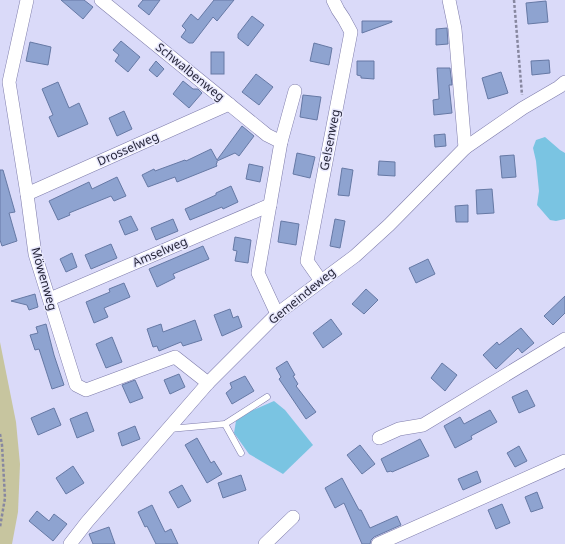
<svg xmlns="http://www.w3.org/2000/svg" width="565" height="544" font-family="'Noto Sans',sans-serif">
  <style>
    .green { fill: #c7c59f }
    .water { fill: #7ac4e2 }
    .building { fill: #8ea3d0; stroke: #6679a5 }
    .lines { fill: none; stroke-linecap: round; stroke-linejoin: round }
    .service-casing { stroke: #7e7cab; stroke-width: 7 }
    .minor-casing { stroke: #7e7cab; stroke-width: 14 }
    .path { stroke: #8787a0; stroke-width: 2.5; stroke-dasharray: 3 2; stroke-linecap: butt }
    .service { stroke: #fff; stroke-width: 6 }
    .minor { stroke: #fff; stroke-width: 13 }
    .labels { text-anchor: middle; stroke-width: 3; stroke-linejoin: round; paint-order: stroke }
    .street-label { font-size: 12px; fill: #262639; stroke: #e8e8fd }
  </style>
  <rect width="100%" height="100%" fill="#dadaf9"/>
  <path class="green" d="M0,342L16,422L20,464L18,512L12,544H0Z"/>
  <g class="water">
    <path d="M545,137L560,150L565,153V219L556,221L550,220L537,205L539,191L536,161L533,148L536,140Z"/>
    <path d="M274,401L285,410L313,445L283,474L249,454L234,433L236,421L251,411Z"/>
  </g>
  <g class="building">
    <path d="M61,0H84L93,7L83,19Z"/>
    <path d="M143,0H160L149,15L138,6Z"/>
    <path d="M214,0H234L217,21L213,17L193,43H189L181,37L186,30L182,26L191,14L198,20Z"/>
    <path d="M546,1L548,22L528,24L526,3Z"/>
    <path d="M252,16L264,25L248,46L238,38V34Z"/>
    <path d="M362,21H392V22L362,33Z"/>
    <path d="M447,28L448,44L436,45V29Z"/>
    <path d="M121,41L140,57L128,72L115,61L119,55L113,50Z"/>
    <path d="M30,42L51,47L48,65L26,61Z"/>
    <path d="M314,43L332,48L329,65L310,61Z"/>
    <rect x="211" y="52" width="13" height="22"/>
    <path d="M549,60L550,73L532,75L531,61Z"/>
    <path d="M156,61L164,69L157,77L149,70Z"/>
    <path d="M357,61H374V79L361,78V76L357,75Z"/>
    <path d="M437,68H450L452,85H449L452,113L434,115L433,100L439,99Z"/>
    <path d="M501,72L508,93L488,99L482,78Z"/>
    <path d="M256,74L273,87L259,105L242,92Z"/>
    <path d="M183,81L193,89H198L202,93L189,108L173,94Z"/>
    <path d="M58,82L69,108L79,103L88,124L58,137L49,117L53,115L42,89Z"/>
    <path d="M303,95L321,97L317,120L300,117Z"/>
    <path d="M124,111L132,129L117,136L109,118Z"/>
    <path d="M242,126L254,136L239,156L235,153L217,161V163L216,164L217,166L177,182L175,177L148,187L142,175L154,169L155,171L185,160L186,161L211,149L217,160Z"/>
    <path d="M445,134L446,146L435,147L434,135Z"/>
    <path d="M297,153L315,157L310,178L293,174Z"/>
    <path d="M514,155L516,177L502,178L500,156Z"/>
    <path d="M379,161L395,162V176L378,175Z"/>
    <path d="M249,164L263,167L260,182L246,179Z"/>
    <path d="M342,168L353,170L349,196L338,195Z"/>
    <path d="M0,170H3L15,212L9,213L17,241L2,246L0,240Z"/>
    <path d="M117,177L126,196L114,201L111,196L69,213L70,215L58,220L49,201L89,182L92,189Z"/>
    <path d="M231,186L238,202L223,209L222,207L190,220L185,209L216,195V193Z"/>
    <path d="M492,189L494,213L477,214L476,190Z"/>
    <path d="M468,205V222H456L455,206Z"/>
    <path d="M131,216L138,230L125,235L119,221Z"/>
    <path d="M173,219L178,231L156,240L151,228Z"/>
    <path d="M335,219L345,221L340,248L330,246Z"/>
    <path d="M281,221L299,224L296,245L278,242Z"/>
    <path d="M235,237L251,240L248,263L235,261L237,251L233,250Z"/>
    <path d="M111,244L117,258L91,269L85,255Z"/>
    <path d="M203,246L209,259L173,274L175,278L157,287L149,269Z"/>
    <path d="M72,253L77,267L66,272L60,259Z"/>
    <path d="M428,259L435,274L416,283L409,268Z"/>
    <path d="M124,283L130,297L104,308L108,317L94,323L86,302L110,292L109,289Z"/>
    <path d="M366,289L378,300L364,314L352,304Z"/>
    <path d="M35,294L38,307L29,310L27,305L11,301Z"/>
    <path d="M565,296V313L553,325L544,316Z"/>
    <path d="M230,309L233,318L238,316L242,327L222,336L214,315Z"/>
    <path d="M331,319L342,334L323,348L313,333Z"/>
    <path d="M195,320L202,340L183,346L181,342L159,351L157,346L153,347L147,329L161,324L163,332Z"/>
    <path d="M46,324L54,355L64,385L52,389L39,349L35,350L30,335L38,333L36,327Z"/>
    <path d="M521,328L534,343L522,353L518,348L496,369L483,355L497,342L499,345Z"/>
    <path d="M112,337L122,362L106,368L96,344Z"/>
    <path d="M287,361L295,375L293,376L298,384L296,386L316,412L306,419L279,379L281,377L276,368Z"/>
    <path d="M442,363L457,375L445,391L431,378Z"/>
    <path d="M179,374L185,387L170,394L164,380Z"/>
    <path d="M245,376L254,391L232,404L226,393L232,388L230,383Z"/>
    <path d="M135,380L143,398L130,403L122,385Z"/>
    <path d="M527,390L535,406L519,413L512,397Z"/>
    <path d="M54,408L61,425L38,435L31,418Z"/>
    <path d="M490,410L497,422L471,436L472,439L455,448L444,426L460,417L464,424Z"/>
    <path d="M87,412L94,431L77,438L70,419Z"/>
    <path d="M135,426L140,439L122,446L118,433Z"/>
    <path d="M197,438L211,463L214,461L222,474L207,483L185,445Z"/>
    <path d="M420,439L429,456L392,472L391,471L387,472L381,459Z"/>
    <path d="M360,445L375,464L362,474L347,455Z"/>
    <path d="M519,446L527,461L515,467L507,453Z"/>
    <path d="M73,466L84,483L66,494L56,478Z"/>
    <path d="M477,471L481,482L463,490L458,479Z"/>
    <path d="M241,475L246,490L223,498L218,483Z"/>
    <path d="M342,478L359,510H361L370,528L397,516L401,525L374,537L371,540L370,544H362L344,503L335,508L325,488Z"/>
    <path d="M182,485L191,501L178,508L169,492Z"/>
    <path d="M537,492L543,508L531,512L525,497Z"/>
    <path d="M502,504L510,523L496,529L488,510Z"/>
    <path d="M152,505L165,532L171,529L178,544H156L147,526L145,527L138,512Z"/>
    <path d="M37,511L49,521L54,514L67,524L53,541L29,521Z"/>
    <path d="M109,527L115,544H93L89,534Z"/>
  </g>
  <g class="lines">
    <defs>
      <g id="service">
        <path d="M225,424L241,453"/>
        <path d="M169,429L225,424L267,397"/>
      </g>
      <g id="minor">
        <path d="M27,0L9,82L27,194L35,254L76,385L86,390L175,357L208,383"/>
        <path d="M101,0L267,135L281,142L258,273L277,314"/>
        <path d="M449,0L455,29L465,148"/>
        <path d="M281,142L295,91"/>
        <path d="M27,194L229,104"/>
        <path d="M321,281L307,261L351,32L344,19L338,10L333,0"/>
        <path d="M50,299L270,205"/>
        <path d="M379,438L399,429L423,425L565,339"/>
        <path d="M70,544L87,522L208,383L277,314L355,256L389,225L465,148L523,108L559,87L565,82"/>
        <path d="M265,544L293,517"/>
        <path d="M378,544L565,461"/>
      </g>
    </defs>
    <use href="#service" class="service-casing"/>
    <use href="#minor" class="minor-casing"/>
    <g class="path">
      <path d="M514,0L522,95"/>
      <path d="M0,434L2,445L5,498L0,527"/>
    </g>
    <use href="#service" class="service"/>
    <use href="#minor" class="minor"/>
  </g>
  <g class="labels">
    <g class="street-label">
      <text transform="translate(190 72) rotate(39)" y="4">Schwalbenweg</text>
      <text transform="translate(330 140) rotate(-79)" y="4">Gelsenweg</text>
      <text transform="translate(128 149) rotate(-24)" y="4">Drosselweg</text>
      <text transform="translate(160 252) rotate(-23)" y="4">Amselweg</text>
      <text transform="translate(44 279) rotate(74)" y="4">Möwenweg</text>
      <text transform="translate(302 296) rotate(-39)" y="4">Gemeindeweg</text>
    </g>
  </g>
</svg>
